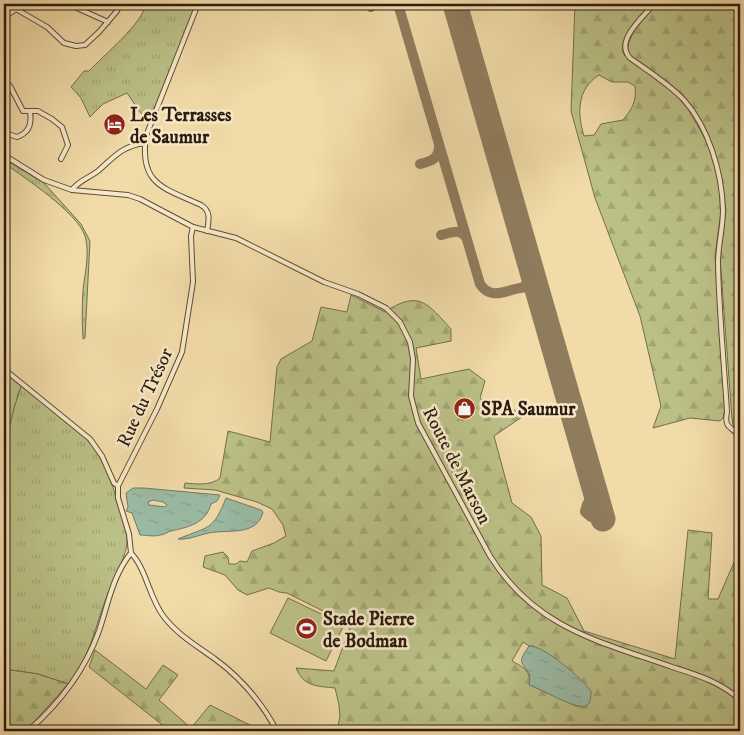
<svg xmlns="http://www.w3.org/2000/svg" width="744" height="735" font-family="'IM FELL DW Pica',serif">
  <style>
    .grass { fill: url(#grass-tufts); stroke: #746e4c }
    .forest { fill: url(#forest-firs); stroke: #746e4c; fill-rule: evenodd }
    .park { fill: #bbc087; stroke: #746e4c }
    .water { fill: url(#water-ripples); stroke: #6f7b6a; fill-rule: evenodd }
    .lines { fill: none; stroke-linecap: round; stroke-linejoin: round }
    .taxiway { stroke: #8f7c5d; stroke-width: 10 }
    .runway { stroke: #8f7c5d; stroke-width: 25 }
    .minor-casing { stroke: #5e4c37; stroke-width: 6 }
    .minor { stroke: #f6e8c7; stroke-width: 4 }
    .labels { text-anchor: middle; stroke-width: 5; stroke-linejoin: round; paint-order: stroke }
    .poi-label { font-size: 19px; font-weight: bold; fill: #2d1c11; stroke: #f6e8c7; text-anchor: start }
    .street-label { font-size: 19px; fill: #2d1c11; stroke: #f6e8c7 }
  </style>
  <defs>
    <pattern id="grass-tufts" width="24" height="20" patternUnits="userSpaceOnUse" patternTransform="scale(1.25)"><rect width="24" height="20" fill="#bbc087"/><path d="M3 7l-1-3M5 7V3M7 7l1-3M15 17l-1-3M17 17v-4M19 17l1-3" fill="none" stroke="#a1a474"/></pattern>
    <pattern id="forest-firs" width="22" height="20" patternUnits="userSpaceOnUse" patternTransform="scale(1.25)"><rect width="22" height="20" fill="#bbc087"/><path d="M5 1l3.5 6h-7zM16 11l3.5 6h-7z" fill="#a1a474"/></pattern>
    <pattern id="water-ripples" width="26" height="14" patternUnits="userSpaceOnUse" patternTransform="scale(1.25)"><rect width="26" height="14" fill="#9bbba5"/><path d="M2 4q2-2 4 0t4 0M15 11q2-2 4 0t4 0" fill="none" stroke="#86a08d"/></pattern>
  </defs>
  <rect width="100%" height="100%" fill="#f1dba9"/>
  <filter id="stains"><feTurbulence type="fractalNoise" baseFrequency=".004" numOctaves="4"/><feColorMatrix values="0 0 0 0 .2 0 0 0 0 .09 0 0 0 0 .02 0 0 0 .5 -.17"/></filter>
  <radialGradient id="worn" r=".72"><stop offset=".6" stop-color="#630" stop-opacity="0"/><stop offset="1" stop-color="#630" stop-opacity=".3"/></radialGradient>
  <g class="grass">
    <path d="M146,4H197L149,121L140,112L127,93L103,104L90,117L81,98L71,87L84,71H89C104,55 142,24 146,4Z"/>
    <path d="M4,159L44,183L81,224L90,241L85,338L83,339C82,323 82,306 83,290C85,273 90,253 85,236C78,213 25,178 4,163Z"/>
    <path d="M21,386C43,404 78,427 94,448C106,463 114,489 119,507C122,519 128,532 127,544C124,564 111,583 105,601C94,632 89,658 68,684L38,674L4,669V449L14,408Z"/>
  </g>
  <g class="forest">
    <path d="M575,4H637L647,11L629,32L622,50L625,56L676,95L688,109L708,144L719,182L721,212L715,256L725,409L723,418L720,421L690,418L653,428L661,406L640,316L595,198L571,111ZM599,75L612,82H628L635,86C637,101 632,109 623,120L601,124L594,135L584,136C577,113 577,89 599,75Z"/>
    <path d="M657,4H740V434L733,426L732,419L720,258L726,210L721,175L710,142L691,107L632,58C631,55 629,53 628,51C625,37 649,14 657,4Z"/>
    <path d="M351,295L385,312C419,289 428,304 451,329V341L416,348L421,379L469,369L485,381L480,398L496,413L510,406L522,417L494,436L512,503L531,517L541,536L542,585L567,598L584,631L675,659L688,530L712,533L708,599H718L739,551L736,467L740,470V731H337L340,716L339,705L335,688C317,686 304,687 296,668L334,671L351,625L287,593L279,592L269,588L247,595L238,590L225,575L203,567L205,556L223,552L228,557L229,564H236L240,561L247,562L252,551L274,543L286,536L283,525L272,509L257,502L215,490L184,488L185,483C196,484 211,486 220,478L228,431L270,442L277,367L281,359L312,341L321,307L347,312ZM523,642L529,646H534L586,706H576L530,685C530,670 525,668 512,661Z"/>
    <path d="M4,373L21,386L14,408L4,449Z"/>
    <path d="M95,650L146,689L163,665L178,675L159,700L191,728L210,705L254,727L256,731H170L89,667Z"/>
    <path d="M4,669L38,674L68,684L26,731H4Z"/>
  </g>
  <path class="park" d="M288,598L344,625L326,661L270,633Z"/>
  <g class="water">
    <path d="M133,488H144L220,495L217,501L211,504C206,523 189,527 171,531C167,532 164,535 160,535C154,537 146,535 140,535L132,513L126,511L128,507L126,493ZM153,500L163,502L167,505L165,507L149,505L148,502Z"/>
    <path d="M226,498L261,510L263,512C257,537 227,529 209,533C198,535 189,540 178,539C209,526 213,531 226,498Z"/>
    <path d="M529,646C544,645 582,679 591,691C591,695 591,704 586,706C576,710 542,689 529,685L530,675C521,660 517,664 529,646Z"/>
  </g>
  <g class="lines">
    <g class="taxiway">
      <path d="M370,4L371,7"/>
      <path d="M398,4L480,284C496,309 523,273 538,295"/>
      <path d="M420,164C431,161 439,159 439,146"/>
      <path d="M441,235C451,233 459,228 466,237"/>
      <path d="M523,287L530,281L531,270"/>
      <path d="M593,483C596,500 586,498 585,512L591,517L602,514"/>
    </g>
    <path class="runway" d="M455,4L603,519"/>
    <defs>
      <g id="minor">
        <path d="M75,4L77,8L108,22"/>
        <path d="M198,4L146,136C139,185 164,188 201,205C211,211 209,220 207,231"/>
        <path d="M654,4C643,17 614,41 630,58C648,71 669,84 684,100C709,128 722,173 723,210C723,228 718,245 718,263C719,312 724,362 727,412C724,428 730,426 740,436"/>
        <path d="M16,9L47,27L64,43L76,46L85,45L99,32L117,11L120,4"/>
        <path d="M4,17L24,4"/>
        <path d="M4,80L10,86L23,111H38L52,119L62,127L68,145L61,159"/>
        <path d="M4,131L8,134L17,137C29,133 32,124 30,112"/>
        <path d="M4,155L44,180L72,190L128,195L140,199L193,227L236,238L324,282L358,294L386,308L400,322L410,342L413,359L411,396L418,423L490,556C535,628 598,641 672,667C697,675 721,682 740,700"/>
        <path d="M72,190C78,181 89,178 98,171C114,157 122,146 145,143"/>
        <path d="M4,369L90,439L102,456L114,483L118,486"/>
        <path d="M131,553L129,534L118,498V486L157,409L182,352L193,282L191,236L193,227"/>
        <path d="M131,553C147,570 149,598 164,617C178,635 197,646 215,659C241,678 262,703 277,731"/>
        <path d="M28,731C59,704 85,670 99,631C108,604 113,575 131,553"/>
      </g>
    </defs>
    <use href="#minor" class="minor-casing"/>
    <use href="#minor" class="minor"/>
  </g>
  <defs>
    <symbol id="hotel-disc" viewBox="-11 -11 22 22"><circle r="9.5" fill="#8f2418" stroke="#f6e8c7"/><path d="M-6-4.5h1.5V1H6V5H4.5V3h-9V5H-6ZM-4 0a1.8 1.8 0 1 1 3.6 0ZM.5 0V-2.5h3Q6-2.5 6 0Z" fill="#fff"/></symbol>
    <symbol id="shop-disc" viewBox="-11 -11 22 22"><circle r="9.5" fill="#8f2418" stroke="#f6e8c7"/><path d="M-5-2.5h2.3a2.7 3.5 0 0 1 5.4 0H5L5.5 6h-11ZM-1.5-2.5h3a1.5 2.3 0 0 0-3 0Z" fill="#fff"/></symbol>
    <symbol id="stadium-disc" viewBox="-11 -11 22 22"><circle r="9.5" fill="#8f2418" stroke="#f6e8c7"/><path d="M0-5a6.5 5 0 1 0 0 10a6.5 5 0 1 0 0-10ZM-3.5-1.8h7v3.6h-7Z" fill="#fff"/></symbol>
  </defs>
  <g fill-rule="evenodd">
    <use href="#hotel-disc" x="102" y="112" width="25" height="25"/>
    <use href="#shop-disc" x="452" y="396" width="25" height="25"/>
    <use href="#stadium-disc" x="294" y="616" width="25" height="25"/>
  </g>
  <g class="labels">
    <g class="poi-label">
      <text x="130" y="121">Les Terrasses<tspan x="130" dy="22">de Saumur</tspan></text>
      <text x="481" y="415">SPA Saumur</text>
      <text x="323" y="625">Stade Pierre<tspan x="323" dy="22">de Bodman</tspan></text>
    </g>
    <g class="street-label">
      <text transform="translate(144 397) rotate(-65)" y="7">Rue du Trésor</text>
      <text transform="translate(458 465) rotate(63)" y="7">Route de Marson</text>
    </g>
  </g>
  <rect width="744" height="735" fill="none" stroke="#f1dba9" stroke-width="20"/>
  <rect x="5" y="5" width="734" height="725" fill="none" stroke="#2d1c11" stroke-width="2.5"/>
  <rect x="10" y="10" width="724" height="715" fill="none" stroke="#2d1c11"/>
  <rect width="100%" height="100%" filter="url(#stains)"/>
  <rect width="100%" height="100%" fill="url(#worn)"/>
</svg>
